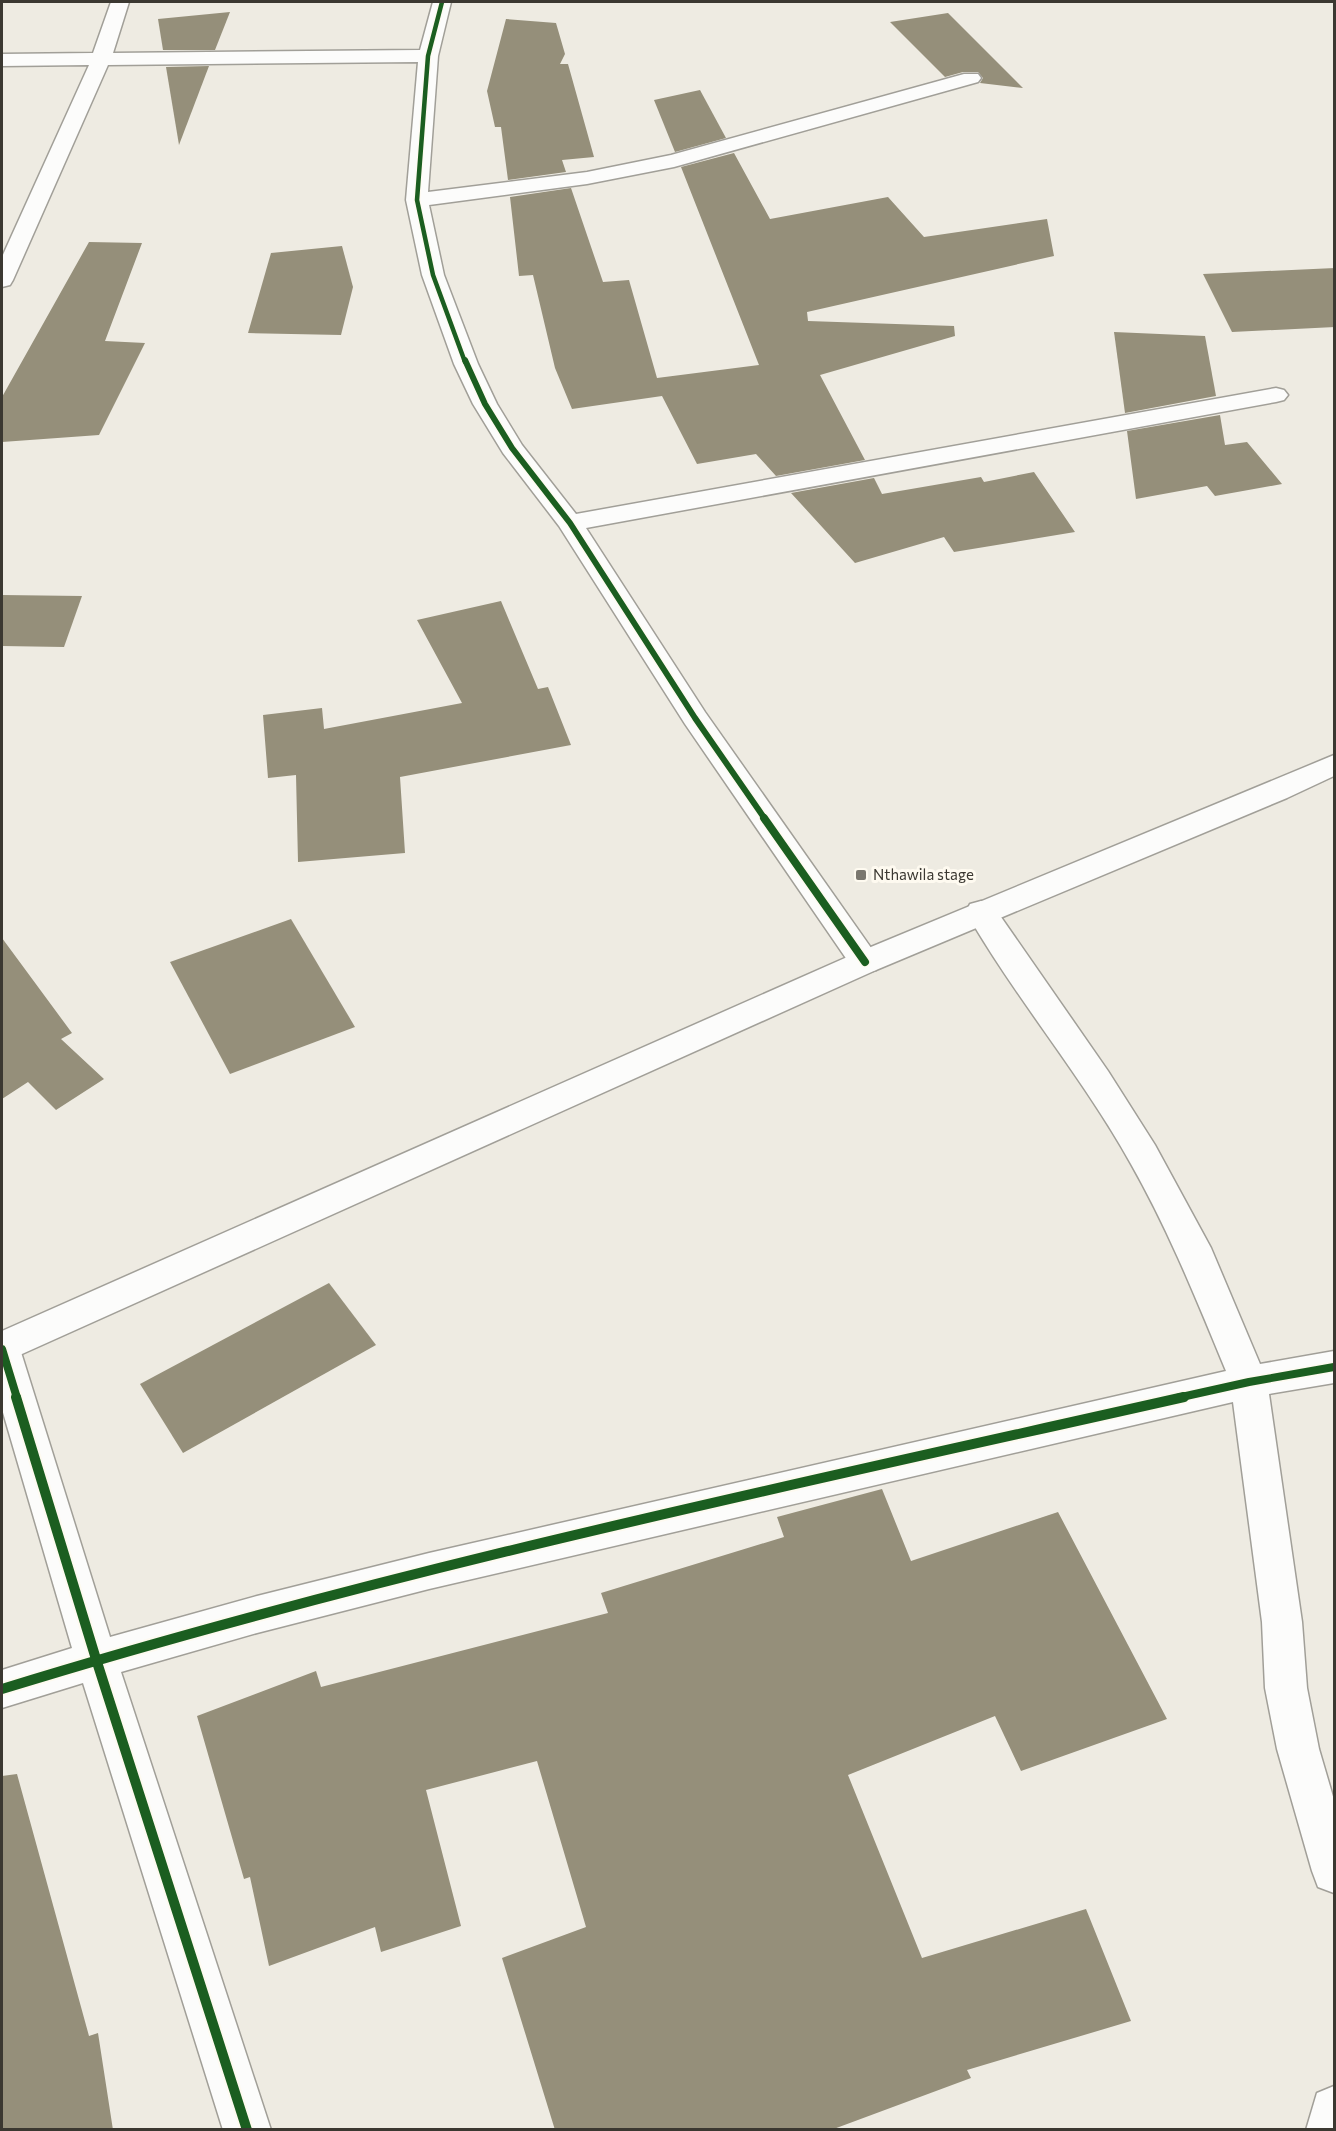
<svg xmlns="http://www.w3.org/2000/svg" width="1336" height="2131" font-family="Commissioner,sans-serif">
  <style>
    .building { fill: #958f7a }
    .lines { fill: none; stroke-linecap: round; stroke-linejoin: round }
    .minor-casing { stroke: #a19f98; stroke-width: 3 }
    .secondary-casing { stroke: #a19f98; stroke-width: 3 }
    .minor { fill: #fcfcfb; fill-rule: evenodd }
    .secondary { fill: #fcfcfb; fill-rule: evenodd }
    .cycleway-far3-casing { stroke: #fefaf0; stroke-width: 7 }
    .cycleway-far2-casing { stroke: #fefaf0; stroke-width: 9 }
    .cycleway-far1-casing { stroke: #fefaf0; stroke-width: 11 }
    .cycleway-casing { stroke: #fefaf0; stroke-width: 14 }
    .cycleway-far3 { stroke: #1b5e20; stroke-width: 4.5 }
    .cycleway-far2 { stroke: #1b5e20; stroke-width: 6 }
    .cycleway-far1 { stroke: #1b5e20; stroke-width: 8 }
    .cycleway { stroke: #1b5e20; stroke-width: 10 }
    .poi-dot { fill: #7a776f; stroke: #fefaf0; stroke-width: 2 }
    .labels { text-anchor: middle; stroke-width: 6; stroke-linejoin: round; paint-order: stroke }
    .poi-label { font-size: 15px; fill: #3b3831; stroke: #fefaf0; text-anchor: start }
  </style>
  <rect width="100%" height="100%" fill="#eeebe2"/>
  <g class="building">
    <path d="M230,12L215,50H163L158,19Z"/>
    <path d="M948,13L1023,88L980,83L983,78L978,72H963L945,77L890,22Z"/>
    <path d="M506,19L556,23L565,54L560,64H568L594,157L562,160L566,172L508,180L501,127H495L487,91Z"/>
    <path d="M209,66L179,145L166,67Z"/>
    <path d="M700,90L726,138L675,152L654,100Z"/>
    <path d="M734,153L770,219L888,197L924,237L1047,219L1054,256L807,312L808,321L954,326L955,336L820,375L865,460L776,476L756,454L697,464L662,396L572,409L555,368L533,275L519,276L510,197L571,188L603,282L629,280L657,378L759,365L681,167Z"/>
    <path d="M89,242L142,243L105,341L145,343L99,435L2,442V397Z"/>
    <path d="M342,246L353,287L341,335L248,333L271,253Z"/>
    <path d="M1335,268V327L1232,332L1203,274Z"/>
    <path d="M1114,332L1205,336L1216,396L1125,413Z"/>
    <path d="M1220,415L1225,445L1247,442L1282,484L1215,496L1207,486L1136,499L1127,431Z"/>
    <path d="M1034,472L1075,532L954,552L944,537L855,563L791,493L874,478L882,494L981,477L984,482Z"/>
    <path d="M2,595L82,596L64,647L2,646Z"/>
    <path d="M501,601L538,689L548,687L571,745L400,777L405,853L298,862L296,775L268,778L263,715L322,708L324,729L462,703L417,620Z"/>
    <path d="M291,919L355,1027L230,1074L170,962Z"/>
    <path d="M2,938L72,1033L61,1039L104,1079L56,1110L28,1082L2,1099Z"/>
    <path d="M329,1283L376,1345L183,1453L140,1384Z"/>
    <path d="M882,1489L911,1561L1058,1512L1167,1719L1021,1771L995,1716L848,1775L922,1958L1086,1909L1131,2021L967,2070L971,2078L831,2130H555L502,1958L586,1927L537,1761L426,1790L461,1926L381,1952L375,1927L269,1966L250,1877L244,1879L197,1716L316,1671L321,1687L608,1613L601,1593L784,1537L777,1517Z"/>
    <path d="M17,1774L89,2036L98,2033L113,2130H2V1776Z"/>
  </g>
  <g class="lines">
    <defs>
      <g id="minor">
        <path d="M111,2H129L113,53L420,50L433,2H451L438,56L428,192L587,172L671,155L964,74H978L981,78L978,82L674,167L587,184L429,205L444,275L478,364L497,404L522,445L576,514L1276,388L1284,390L1288,395L1284,400L1276,402L586,528L705,712L881,962L876,970L865,973L854,970L685,724L559,526L503,453L473,404L454,364L422,275L406,200L418,62L108,65L13,280L10,285L2,287V257L89,65L2,66V54L93,53Z"/>
        <path d="M981,901L992,904L1108,1071L1155,1145L1211,1248L1260,1364L1334,1351V1383L1269,1394L1302,1622L1307,1688L1319,1749L1334,1800V1893L1318,1887L1312,1871L1277,1749L1265,1688L1262,1622L1233,1402L429,1589L257,1633L121,1672L271,2130H223L83,1683L2,1708V1670L72,1648L2,1409V1334L15,1338L20,1349L110,1637L257,1596L429,1553L1226,1371C1197,1301 1169,1231 1131,1164C1082,1076 1016,999 966,912L970,904Z"/>
        <path d="M1334,2086V2130H1306L1317,2093Z"/>
      </g>
      <path id="secondary" d="M1334,755V776L1287,798L876,970L2,1363V1331L854,954Z"/>
    </defs>
    <use href="#minor" class="minor-casing"/>
    <use href="#secondary" class="secondary-casing"/>
    <use href="#minor" class="minor"/>
    <use href="#secondary" class="secondary"/>
    <defs>
      <path id="cycleway-far3" d="M442,2L428,56L417,200L433,275L465,362"/>
      <path id="cycleway-far2" d="M465,360L485,404L512,448L570,523L695,718L765,819"/>
      <g id="cycleway-far1">
        <path d="M764,818L865,962"/>
        <path d="M2,1349L17,1398"/>
        <path d="M1177,1398L1249,1382L1334,1367"/>
      </g>
      <g id="cycleway">
        <path d="M16,1397L96,1659L247,2130"/>
        <path d="M2,1689C390,1569 788,1486 1184,1397"/>
      </g>
    </defs>
    <use href="#cycleway-far3" class="cycleway-far3-casing"/>
    <use href="#cycleway-far2" class="cycleway-far2-casing"/>
    <use href="#cycleway-far1" class="cycleway-far1-casing"/>
    <use href="#cycleway" class="cycleway-casing"/>
    <use href="#cycleway-far3" class="cycleway-far3"/>
    <use href="#cycleway-far2" class="cycleway-far2"/>
    <use href="#cycleway-far1" class="cycleway-far1"/>
    <use href="#cycleway" class="cycleway"/>
  </g>
  <rect class="poi-dot" x="855" y="869" width="12" height="12" rx="3"/>
  <g class="labels">
    <g class="poi-label">
      <text x="873" y="880">Nthawila stage</text>
    </g>
  </g>
  <rect width="1336" height="2131" fill="none" stroke="#3b3831" stroke-width="6"/>
</svg>
